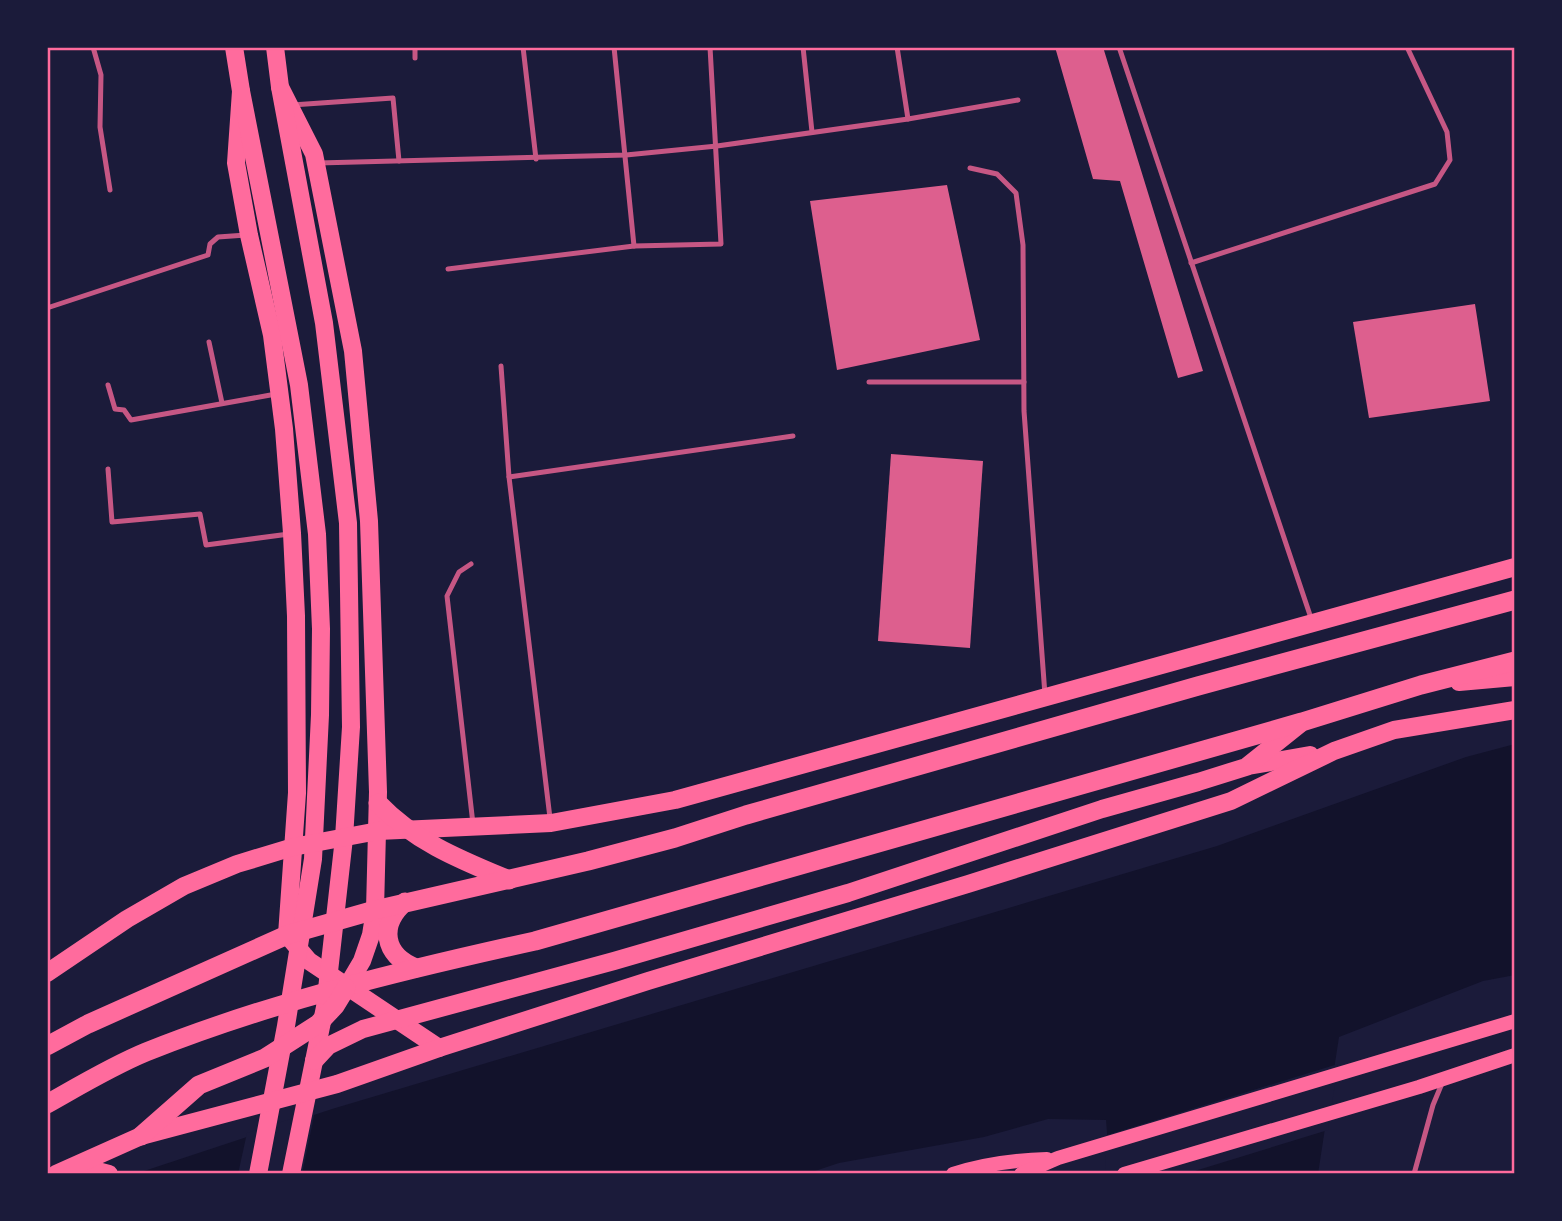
<svg xmlns="http://www.w3.org/2000/svg" width="1562" height="1221" font-family="Rubik,sans-serif">
  <style>
    .water { fill: #12122b }
    .pier { fill: #1b1b3a }
    .building { fill: #dd5f8e }
    .lines { fill: none; stroke-linecap: round; stroke-linejoin: round }
    .service { stroke: #c65784; stroke-width: 5 }
    .secondary { stroke: #ff6b9d; stroke-width: 14 }
    .primary { stroke: #ff6b9d; stroke-width: 18 }
    .trunk { stroke: #ff6b9d; stroke-width: 19 }
    .neatline { fill: none; stroke: #ff6b9d; stroke-width: 2.5 }
  </style>
  <rect width="100%" height="100%" fill="#1b1b3a"/>
  <path class="water" d="M1515,744V975L1483,981L1339,1037L1318,1174H1110L1106,1120L1048,1119L984,1137L839,1163L806,1174H135L332,1109L1217,846L1466,757Z"/>
  <g class="pier">
    <path d="M1338,1064L1328,1130L1185,1174H1106L1104,1136Z"/>
    <path d="M315,1111L302,1174H238L247,1133Z"/>
  </g>
  <g class="building">
    <path d="M1055,47H1103L1203,371L1178,378L1120,181L1093,179Z"/>
    <path d="M947,185L980,340L837,370L810,201Z"/>
    <path d="M1475,304L1490,401L1369,418L1353,322Z"/>
    <path d="M891,454L983,461L970,648L878,641Z"/>
  </g>
  <g class="lines">
    <g class="service">
      <path d="M93,47L101,75L100,127L110,190"/>
      <path d="M523,47L536,159"/>
      <path d="M614,47L634,246"/>
      <path d="M803,47L812,132"/>
      <path d="M897,47L908,119"/>
      <path d="M1119,47L1312,621"/>
      <path d="M415,58V47"/>
      <path d="M292,105L393,98L399,161"/>
      <path d="M318,163L626,155L717,146L908,119L1018,100"/>
      <path d="M970,168L997,174L1016,193L1023,245L1024,411L1045,695"/>
      <path d="M1191,263L1435,184L1450,160L1447,132L1407,47"/>
      <path d="M448,269L634,246L721,244L710,47"/>
      <path d="M47,308L208,255L210,244L218,237L246,235"/>
      <path d="M209,342L222,403"/>
      <path d="M501,366L509,477L550,818"/>
      <path d="M869,382H1024"/>
      <path d="M108,385L115,409L124,410L131,420L276,394"/>
      <path d="M108,469L112,522L200,514L206,545L289,534"/>
      <path d="M509,477L793,436"/>
      <path d="M471,564L459,572L447,596L473,824"/>
      <path d="M1414,1174L1433,1105L1443,1081"/>
    </g>
    <g class="secondary">
      <path d="M953,1174C984,1164 1014,1160 1047,1159"/>
      <path d="M1021,1174L1058,1158L1515,1021"/>
      <path d="M1124,1174L1419,1087L1515,1055"/>
    </g>
    <g class="primary">
      <path d="M234,47L241,91L236,163L249,235L272,335L284,429L292,533L296,616L297,793L287,935L309,961L439,1048"/>
      <path d="M275,47L280,87L314,154L353,351L369,521L378,792L375,910L371,935L362,961L346,988"/>
      <path d="M280,87L324,323L348,523L351,727L344,838L325,1007L291,1174"/>
      <path d="M241,91L299,385L317,534L321,629L320,715L313,859L286,1026L258,1174"/>
      <path d="M1459,682L1515,677"/>
      <path d="M1248,766L1310,755"/>
      <path d="M47,973L127,919L184,886L237,864L293,847L378,831L551,823L675,800L1515,567"/>
      <path d="M314,1061L328,1046L363,1029L614,961L848,893L1102,809L1198,782L1246,767L1300,724"/>
      <path d="M72,1168H86L109,1174"/>
      <path d="M56,1174L141,1136L337,1084L439,1048L648,981L968,884L1231,801L1334,751L1394,730L1515,710"/>
    </g>
    <g class="trunk">
      <path d="M378,803C415,842 461,860 509,880"/>
      <path d="M405,902C379,925 383,955 416,968"/>
      <path d="M47,1046L88,1024L287,935L375,910L588,861L675,838L746,815L1198,686L1515,600"/>
      <path d="M47,1104C79,1086 112,1066 146,1052C271,1002 403,970 535,941L1302,722L1421,685L1515,661"/>
      <path d="M141,1136L199,1085L265,1058L318,1024L335,1006L346,988"/>
    </g>
  </g>
  <rect width="1562" height="1221" fill="none" stroke="#1b1b3a" stroke-width="98"/>
  <rect x="49" y="49" width="1464" height="1123" class="neatline"/>
</svg>
